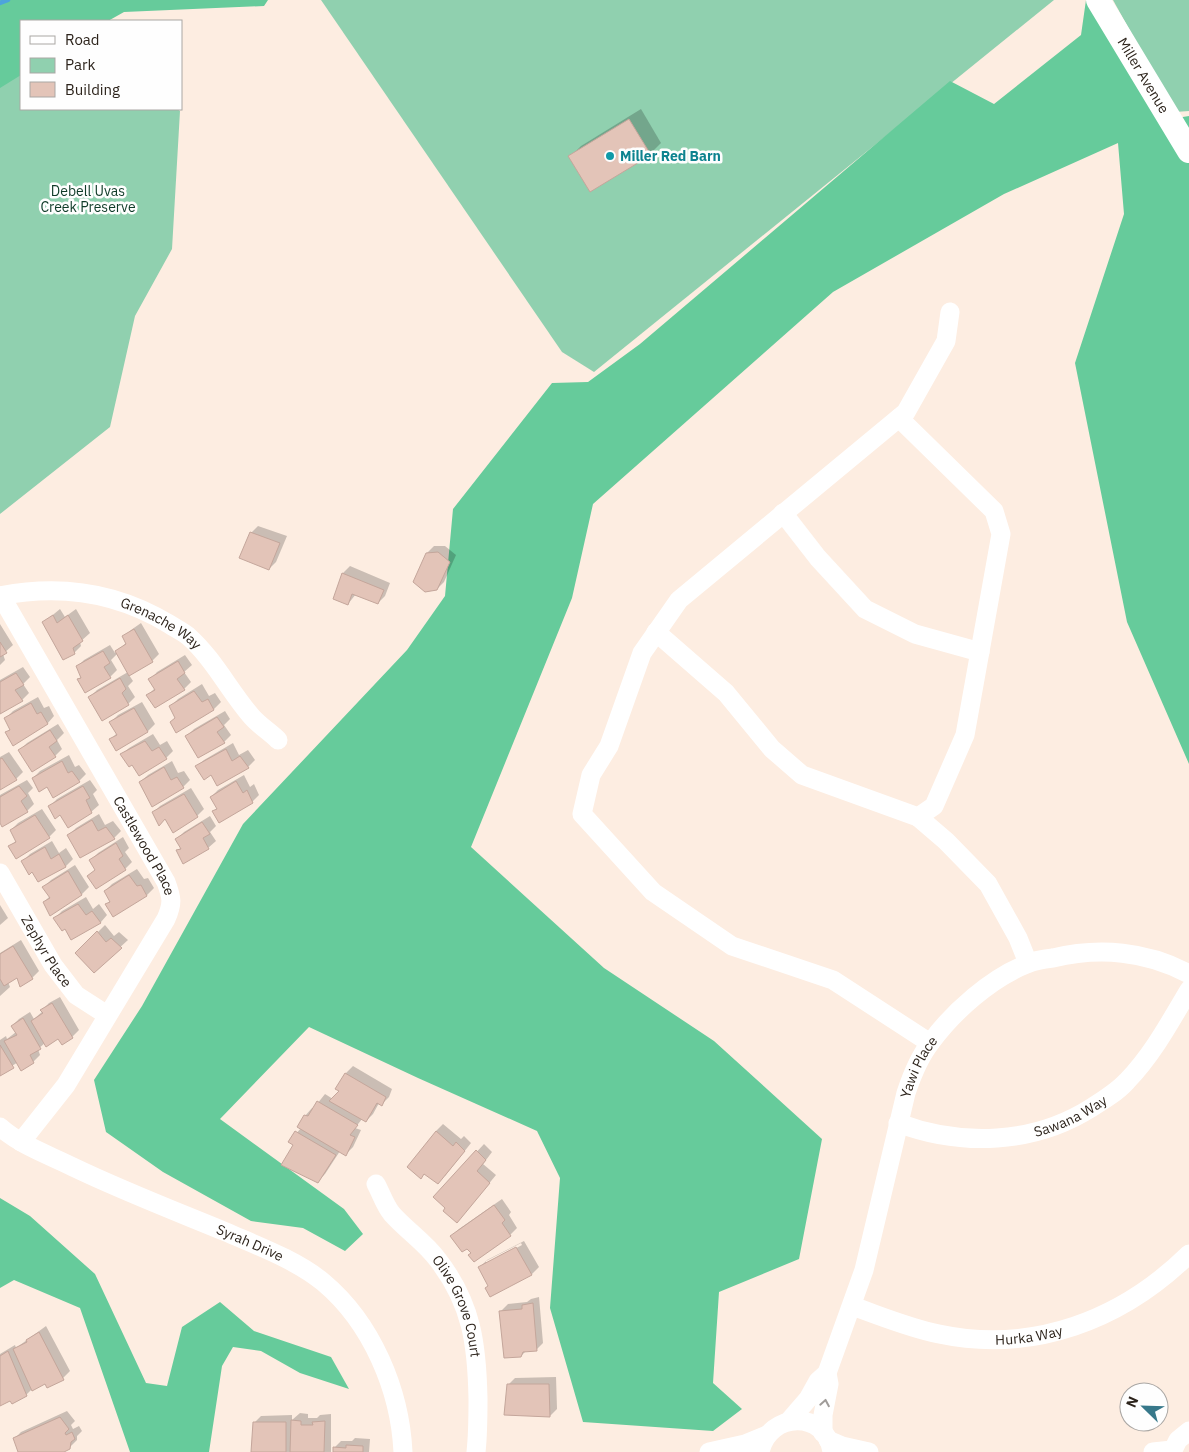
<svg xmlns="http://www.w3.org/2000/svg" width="1189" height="1452" font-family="'IBM Plex Sans',sans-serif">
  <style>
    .green { fill: #90d0af }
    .forest { fill: #66cb9b }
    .shadow { fill: #0003; fill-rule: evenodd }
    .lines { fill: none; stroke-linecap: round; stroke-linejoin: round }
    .stream { stroke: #4da3dc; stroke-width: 4.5 }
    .building { fill: #e3c4b8; stroke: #c4a69b }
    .minor { stroke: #fff; stroke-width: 19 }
    .tertiary { stroke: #fff; stroke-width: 24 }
    .oneway { stroke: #a09c99 }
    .culture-dot { fill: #0f9aa8; stroke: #fefefe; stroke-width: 2 }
    .labels { text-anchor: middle; stroke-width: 5; stroke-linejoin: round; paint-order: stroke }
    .street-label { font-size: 14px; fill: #2d241c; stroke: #fefefe }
    .culture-label { font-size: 14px; font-weight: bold; fill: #0d838f; stroke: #fefefe; text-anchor: start }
    .park-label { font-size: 14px; fill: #0f3b28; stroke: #fefefe }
  </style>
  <rect width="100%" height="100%" fill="#fdede1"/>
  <g class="green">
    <path d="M0,0H55L21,21V109H177L180,111L172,249L135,316L110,427L0,514Z"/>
    <path d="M321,0H1054L594,372L562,352Z"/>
    <path d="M1113,0H1189V111L1175,112Z"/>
  </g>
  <g class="forest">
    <path d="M0,0H268L264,6L124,12L108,21H21V75L0,88Z"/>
    <path d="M1086,0H1089L1158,121L1189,116V764L1127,622L1075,363L1124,214L1118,143L1004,194L833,292L593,504L572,598L471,847L604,968L714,1041L822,1139L799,1259L719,1292L713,1383L742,1409L713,1431L583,1422L550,1308L560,1178L537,1131L418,1078L309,1027L220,1119L344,1209L363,1234L345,1251L303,1228L251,1221L163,1172L106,1132L94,1080L142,1006L243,824L407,650L445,596L453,509L552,383L588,382L640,344L950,81L994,104L1081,35Z"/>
    <path d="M0,1198L30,1216L95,1274L146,1383L167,1386L182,1327L220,1302L254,1331L331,1357L349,1389L300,1373L261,1351L233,1347L222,1366L209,1452H130L80,1308L14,1280L0,1288Z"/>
  </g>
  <g class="shadow">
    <path d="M641,109L661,143L650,154L570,157L581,146Z"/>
    <path d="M258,526L287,536L276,562L269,569L251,533Z"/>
    <path d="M434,546H445L456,555L444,582L437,589L427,553Z"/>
    <path d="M350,566L390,583L385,596L378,603L356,594L348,604L335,598L343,573Z"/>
    <path d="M60,609L65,617L76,609L90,633L80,642L81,646L74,653L43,623Z"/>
    <path d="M141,623L159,654L152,661L129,675L133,681L128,686L135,697L128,704L90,697L97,690L128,672L118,653L111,660L117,670L110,677L79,679L82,676L77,667L84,660L110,645L115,653L127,642L124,637L131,630Z"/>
    <path d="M0,624L13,645L3,654L5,660L0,665Z"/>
    <path d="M185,655L192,665L184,672L191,682L184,689L148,695L155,688L150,680L157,672Z"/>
    <path d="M23,667L30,677L23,684L29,693L22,700L0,712V680Z"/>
    <path d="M202,684L209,696L215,693L221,702L214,709L177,731L171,722L176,717L171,706L178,699Z"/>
    <path d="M38,697L44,708L49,706L54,716L47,724L7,733L11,728L6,718L13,711Z"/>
    <path d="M142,702L155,724L148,731L116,749L111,739L117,733L111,722L118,715Z"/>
    <path d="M225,711L230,719L224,725L231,735L224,742L187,736L194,729Z"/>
    <path d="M58,724L64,733L57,740L62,749L55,756L32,771L20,750L27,743Z"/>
    <path d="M153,734L160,745L167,741L173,751L166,758L132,763L122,754L129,748Z"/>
    <path d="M233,743L239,755L248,750L255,760L248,767L218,784L212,773L197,766L204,760Z"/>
    <path d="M9,752L23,772L16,779L0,789V757Z"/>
    <path d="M69,755L75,767L79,765L86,774L79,781L47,785L33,778L40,771Z"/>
    <path d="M172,761L178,773L184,771L190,780L183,787L140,782L148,775Z"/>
    <path d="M244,775L250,787L254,784L259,795L252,802L219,821L214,811L218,807L211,797L218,790Z"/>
    <path d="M27,780L33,788L28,793L34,804L27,811L0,820V795Z"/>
    <path d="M90,780L97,790L93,794L99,805L91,812L68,826L60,813L50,806L57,799Z"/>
    <path d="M191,788L204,809L197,816L165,817L153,813L160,806Z"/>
    <path d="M42,809L56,830L49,837L10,846L17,840L11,830L18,823Z"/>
    <path d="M99,814L105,825L113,821L121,831L114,838L69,835L76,828Z"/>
    <path d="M210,816L216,826L210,832L216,841L208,848L184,862L178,851L181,847L177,839L184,832Z"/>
    <path d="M123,837L129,848L125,852L132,862L125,869L89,876L96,869L91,860L98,853Z"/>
    <path d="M52,841L59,853L66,848L73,859L66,866L39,881L33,870L23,861L30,854Z"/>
    <path d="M75,865L89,887L82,894L44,902L50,896L44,887L51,880Z"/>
    <path d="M137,869L144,879L148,878L154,888L147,895L106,905L111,900L105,891L112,884Z"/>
    <path d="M86,897L93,909L99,904L107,915L101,922L72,938L65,927L55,918L62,911Z"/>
    <path d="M0,905L8,918L0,925Z"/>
    <path d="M105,925L114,936L119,932L128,940L94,971L77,953Z"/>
    <path d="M21,940L39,971L32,978L17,977L8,982L10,987L0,996V953Z"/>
    <path d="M60,997L79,1030L72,1037H58L45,1043L38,1049L40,1055L33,1062H18L0,1074V1040L6,1036L7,1039L16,1032L12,1026L19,1019L30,1012L34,1019L43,1011L42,1010L49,1003Z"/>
    <path d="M353,1066L392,1089L389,1097L382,1104L379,1103L373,1114L366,1121L362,1119L355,1128L361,1130L353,1147L346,1154L340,1151L325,1174L318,1181L295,1145L290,1141L301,1128L305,1116L312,1108L313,1109L325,1094L333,1099L341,1091L337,1089L346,1073Z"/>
    <path d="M443,1124L461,1139L464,1136L471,1143L445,1176L425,1173L421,1177L436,1131Z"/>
    <path d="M484,1144L492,1152L483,1164L496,1175L464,1214L446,1207L435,1197Z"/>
    <path d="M502,1199L511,1212L509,1215L517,1228L510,1235L474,1260L472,1253L452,1236L459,1229Z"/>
    <path d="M524,1241L539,1267L532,1274L490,1295V1285L480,1267L487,1260ZM521,1243L522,1245L486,1264V1261Z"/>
    <path d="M539,1297L543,1343L536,1350L526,1351L521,1356L501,1311L508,1304L527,1302L531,1299Z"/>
    <path d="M46,1326L70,1371L63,1378L47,1386L45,1383L32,1389L26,1395L10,1399L0,1404V1354L15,1345L16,1348Z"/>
    <path d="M556,1377L557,1409L550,1416L508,1385L515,1378Z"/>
    <path d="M67,1411L75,1421L71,1425L73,1429L79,1426L82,1431L77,1436V1440L69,1448L61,1452H19L14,1439L21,1432Z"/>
    <path d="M300,1413L308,1414V1418H317L320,1415L331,1414V1452H252L254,1423L261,1416L292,1415V1420Z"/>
    <path d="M355,1438L370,1439L369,1452H334V1448L341,1441H352Z"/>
  </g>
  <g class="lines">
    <path class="stream" d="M0,3L8,0"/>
  </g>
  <g class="building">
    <path d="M629,119L651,155L590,192L568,156Z"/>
    <path d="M250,532L280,543L269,570L239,558Z"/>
    <path d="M438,552L450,562L437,590L425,592L413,582L426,553Z"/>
    <path d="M342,573L384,590L378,604L352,594L348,605L333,599Z"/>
    <path d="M53,615L57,623L68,615L83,641L73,648L75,654L63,660L42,622Z"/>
    <path d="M134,629L153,662L129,676L115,651L126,644L122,636Z"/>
    <path d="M0,642L7,653L0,657Z"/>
    <path d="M103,651L110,663L104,667L111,678L85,693L77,679L81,678L76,666Z"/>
    <path d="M178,661L185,673L177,679L185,690L155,708L146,695L155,690L148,679Z"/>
    <path d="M16,673L24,685L15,690L23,701L0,714V682Z"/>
    <path d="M120,678L126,689L122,693L129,705L102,721L88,697Z"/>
    <path d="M194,691L202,702L208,699L214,710L176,733L170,722L175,718L169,706Z"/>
    <path d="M31,703L37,714L41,712L48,724L13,746L5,732L10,730L4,718Z"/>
    <path d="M134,708L148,732L116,751L109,739L117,735L109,722Z"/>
    <path d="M217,717L224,727L217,732L225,743L198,758L185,736Z"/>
    <path d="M50,730L57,741L49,747L56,757L32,772L18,750Z"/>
    <path d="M145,741L152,751L159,747L167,759L139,776L132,765L129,767L120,754Z"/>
    <path d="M226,749L232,761L240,756L249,768L217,786L211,775L204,780L195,766Z"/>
    <path d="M2,758L17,780L0,790V759Z"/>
    <path d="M62,761L68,773L72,771L80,782L53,798L47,787L39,792L32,778Z"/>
    <path d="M164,767L171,780L177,777L184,788L152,807L139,782Z"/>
    <path d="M236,781L243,793L247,790L253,803L219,823L212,811L217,809L210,797Z"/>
    <path d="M19,786L27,796L21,801L28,812L2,827L0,823V797Z"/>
    <path d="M83,786L90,798L86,800L92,813L68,828L60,815L55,819L48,806Z"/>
    <path d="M184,794L198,817L173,833L165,819L159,826L152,812Z"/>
    <path d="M35,815L50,838L16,859L8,846L16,842L10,830Z"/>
    <path d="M92,820L98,831L106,827L115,839L80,858L67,835Z"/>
    <path d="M202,822L210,834L203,838L209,849L183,864L176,850L181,849L175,839Z"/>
    <path d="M116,843L123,856L119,859L126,870L96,889L87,876L95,870L89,860Z"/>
    <path d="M45,847L51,859L59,854L66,867L38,882L32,872L29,875L21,861Z"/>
    <path d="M68,871L82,895L50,916L43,902L50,898L42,887Z"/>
    <path d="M129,875L137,886L141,885L147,896L113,917L105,904L110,902L104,891Z"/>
    <path d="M78,904L86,915L92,911L101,923L71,940L65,929L62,931L53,918Z"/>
    <path d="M97,931L106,942L111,938L122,948L94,973L75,953Z"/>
    <path d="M13,946L33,979L20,987L17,978L4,986L0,979V954Z"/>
    <path d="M52,1003L73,1038L62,1045L58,1039L46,1047L31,1021L43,1013L40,1010Z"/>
    <path d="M23,1018L41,1049L30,1055L34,1063L21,1071L4,1041L17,1035L11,1026Z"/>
    <path d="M0,1045L14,1068L0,1076Z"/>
    <path d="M345,1073L386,1097L382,1106L377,1103L366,1122L329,1101L339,1091L335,1089Z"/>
    <path d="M317,1101L358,1125L350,1135L355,1137L346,1156L297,1127L304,1115L308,1116Z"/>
    <path d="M295,1131L336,1155L318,1183L281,1165L293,1145L288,1142Z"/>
    <path d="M436,1131L453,1146L456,1142L465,1151L438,1184L424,1174L421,1179L407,1167Z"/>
    <path d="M476,1150L486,1160L477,1171L490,1183L457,1223L443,1211L445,1208L433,1197Z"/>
    <path d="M494,1205L505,1220L502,1223L511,1236L474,1262L468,1255L471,1253L467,1249L462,1252L450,1236Z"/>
    <path d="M516,1247L532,1275L490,1297L485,1288L488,1286L478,1267Z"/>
    <path d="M533,1303L537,1351L523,1352L521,1357L504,1358L499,1311L522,1309V1305Z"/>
    <path d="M39,1332L64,1380L47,1388L45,1384L32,1391L13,1349L27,1342L26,1340Z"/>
    <path d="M8,1351L27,1396L12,1404L10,1401L0,1406V1356Z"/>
    <path d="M507,1384H549L550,1417L504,1415Z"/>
    <path d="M60,1417L69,1429L65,1433L66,1435L72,1432L75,1439L71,1442L70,1449L64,1452H18L13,1438Z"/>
    <path d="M291,1420L301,1421V1425H313L312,1422L325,1421L324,1452H290Z"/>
    <path d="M253,1422H286V1452H251Z"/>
    <path d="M346,1445L363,1446V1452H333V1447L346,1448Z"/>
  </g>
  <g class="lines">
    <g class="minor">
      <path d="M783,513L818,558L865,609L915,634L980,652"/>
      <path id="s1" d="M0,596C60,584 116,592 169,624C175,628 183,632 188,636C214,659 230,692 252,717C260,726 270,732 278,740"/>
      <path id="s2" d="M1,596L166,882C172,898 173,903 166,919L66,1085L21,1142"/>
      <path d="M656,632L726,693L772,749L802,775L918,817L934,806L965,735L1001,534L994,511L899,418"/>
      <path d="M918,817L946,841L988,884L1018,938L1028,963"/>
      <path id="s3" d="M0,873L53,965L76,995L107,1015"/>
      <path d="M930,1043L833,980L732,946L653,892L582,814L591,775L609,746L642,653L679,600L906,412L946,341L950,312"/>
      <path id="s4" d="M898,1123C962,1147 1034,1144 1091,1108C1104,1100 1117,1092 1127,1081C1153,1054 1170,1022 1189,990"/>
      <path id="s5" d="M0,1127C20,1145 49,1155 73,1167C123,1191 175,1211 226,1232C258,1246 296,1260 323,1282C372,1323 400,1390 403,1452"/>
      <path id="s6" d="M376,1184C381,1193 385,1206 392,1214C406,1230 425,1242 438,1260C472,1304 477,1345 478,1399C478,1417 478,1434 476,1452"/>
      <path id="s7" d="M852,1306C881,1316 909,1328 939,1334C1033,1354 1122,1320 1189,1254"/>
      <path d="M789,1421L808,1399L818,1381L827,1373"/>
      <path id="s8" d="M823,1433V1415L829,1384L827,1373L864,1270L906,1093C912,1075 919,1057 931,1042C953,1012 991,978 1027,964C1035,960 1044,959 1053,958C1099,947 1147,951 1189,974"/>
      <path d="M828,1440L842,1446L869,1452"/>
      <path d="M709,1452L745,1444L767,1435"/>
      <path d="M760,1452C769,1411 826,1410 832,1452"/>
      <path d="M1153,1452L1172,1450"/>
      <path d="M1172,1452L1178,1440L1189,1431"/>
    </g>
    <path class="tertiary" id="s9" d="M1098,0L1189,151"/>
  </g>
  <defs><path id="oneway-chevron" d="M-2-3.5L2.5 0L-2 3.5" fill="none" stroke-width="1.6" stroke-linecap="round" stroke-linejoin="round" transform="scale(1.25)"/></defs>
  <use class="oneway" href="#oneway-chevron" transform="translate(825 1403) rotate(-80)"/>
  <circle class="culture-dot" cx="610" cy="156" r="5"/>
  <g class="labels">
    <g class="street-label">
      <text dy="5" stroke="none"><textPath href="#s9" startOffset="88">Miller Avenue</textPath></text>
      <text dy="5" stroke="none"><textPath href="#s1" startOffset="168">Grenache Way</textPath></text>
      <text dy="5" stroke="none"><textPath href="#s2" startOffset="288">Castlewood Place</textPath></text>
      <text dy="5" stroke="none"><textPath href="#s3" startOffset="91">Zephyr Place</textPath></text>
      <text dy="5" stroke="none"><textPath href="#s8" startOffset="381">Yawi Place</textPath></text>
      <text dy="5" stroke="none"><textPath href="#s4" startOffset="178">Sawana Way</textPath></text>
      <text dy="5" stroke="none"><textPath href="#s5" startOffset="276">Syrah Drive</textPath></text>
      <text dy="5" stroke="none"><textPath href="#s6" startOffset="150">Olive Grove Court</textPath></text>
      <text dy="5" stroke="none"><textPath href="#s7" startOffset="182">Hurka Way</textPath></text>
    </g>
    <g class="culture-label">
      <text x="620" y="161">Miller Red Barn</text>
    </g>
    <g class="park-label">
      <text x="88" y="196">Debell Uvas<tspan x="88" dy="16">Creek Preserve</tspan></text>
    </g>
  </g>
  <rect x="20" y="20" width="162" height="90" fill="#fefefe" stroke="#aaa7a4"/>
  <rect x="30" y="36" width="25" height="8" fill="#ffffff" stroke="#aaa7a4"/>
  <text x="65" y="45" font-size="15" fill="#2d241c">Road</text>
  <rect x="30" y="58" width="25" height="15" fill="#90d0af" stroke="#aaa7a4"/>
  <text x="65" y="70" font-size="15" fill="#2d241c">Park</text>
  <rect x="30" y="82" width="25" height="15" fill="#e3c4b8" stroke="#aaa7a4"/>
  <text x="65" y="95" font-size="15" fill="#2d241c">Building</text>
  <g transform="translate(1144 1407) rotate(293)"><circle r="24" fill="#fefefe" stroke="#aaa7a4"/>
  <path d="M0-4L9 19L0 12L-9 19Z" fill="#37788a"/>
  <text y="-8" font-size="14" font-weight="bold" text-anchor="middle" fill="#2d241c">N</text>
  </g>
</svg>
